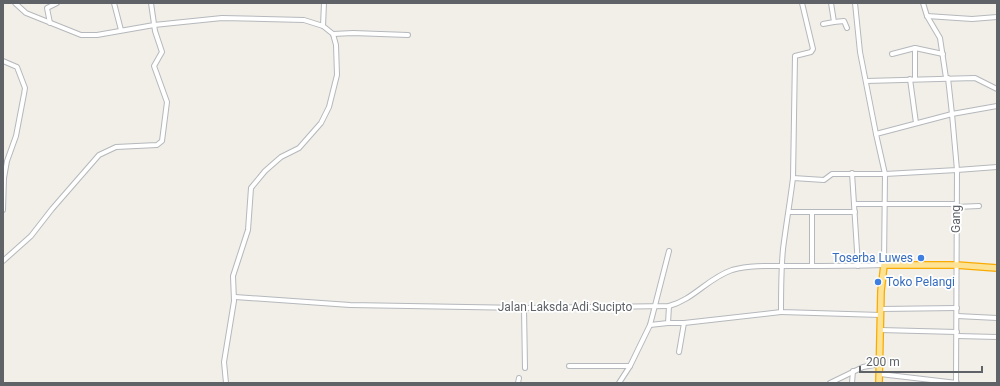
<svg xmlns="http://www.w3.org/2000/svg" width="1000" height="386" font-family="Roboto,sans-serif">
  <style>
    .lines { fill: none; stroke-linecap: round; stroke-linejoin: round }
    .minor-casing { stroke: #b5b8bc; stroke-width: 6 }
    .highway-casing { stroke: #f9ab00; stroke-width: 8 }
    .minor { stroke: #fff; stroke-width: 4 }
    .highway { stroke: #fde293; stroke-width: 5.5 }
    .shop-dot { fill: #3f7fe0; stroke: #fff; stroke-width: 1.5 }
    .labels { text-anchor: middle; stroke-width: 3.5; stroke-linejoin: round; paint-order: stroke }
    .street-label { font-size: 12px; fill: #5f6368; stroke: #fff }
    .shop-label { font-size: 12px; fill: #366cbe; stroke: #fff; text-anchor: end }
  </style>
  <rect width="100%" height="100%" fill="#f1efe8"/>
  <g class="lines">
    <defs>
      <g id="minor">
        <path d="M15,3L26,13L81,35H97L154,25L222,18L304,20L323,26L333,34L336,45L337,75L329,107L321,123L299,148L281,157L265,171L251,188L248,230L233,276L234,301L224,362L226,383"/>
        <path d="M114,3L121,30"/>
        <path d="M855,3L860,52L876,134"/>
        <path d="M923,3L927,16L940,38L946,78"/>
        <path d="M927,16L972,19L997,17"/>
        <path d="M834,22L844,21L847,28"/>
        <path d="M50,23L47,8L57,3"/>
        <path d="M823,24L834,22L831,3"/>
        <path d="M323,26L324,3"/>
        <path d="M333,34L353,33L408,35"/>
        <path d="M915,48V79"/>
        <path d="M892,54L915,48L943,54"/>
        <path d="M3,61L17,67L25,88L24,94L16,136L7,161L4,178L3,210"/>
        <path d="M948,78L952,114L997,106"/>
        <path d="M910,79L916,123"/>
        <path d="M866,81L975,78L997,89"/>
        <path d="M852,173L858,266"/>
        <path d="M793,178L795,56L811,52L813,49L802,3"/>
        <path d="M854,204H956"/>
        <path d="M956,207L979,206"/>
        <path d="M790,212H855"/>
        <path d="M3,261L31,236L52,209L99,155L116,147L157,145L162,141L167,102L154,66L162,52L155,31L151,3"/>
        <path d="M812,266V213"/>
        <path d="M235,297L350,305L524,308L669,306C693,300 708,278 732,270C751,265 771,266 790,266C821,266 853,266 884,265L885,174L957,170L952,114L876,134L885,174H832L824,180L793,178C790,202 786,225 783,249C781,270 781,291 781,312L881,315"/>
        <path d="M669,306L668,323H684"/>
        <path d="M524,308L525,368"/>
        <path d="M881,309L957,308"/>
        <path d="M957,316L997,318"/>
        <path d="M650,325L668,323"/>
        <path d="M880,330L957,332"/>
        <path d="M957,336L997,337"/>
        <path d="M679,352L684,323L781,312"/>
        <path d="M569,366H630"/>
        <path d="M880,374L957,383"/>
        <path d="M518,383L519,378"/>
        <path d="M619,383L630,366L650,325L669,251"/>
        <path d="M830,383L863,367L880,364"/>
        <path d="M852,383L853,371"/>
        <path d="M956,383L957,170L997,167"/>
      </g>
      <path id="highway" d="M879,383L881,291L884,265H956L997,268"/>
    </defs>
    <use href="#minor" class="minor-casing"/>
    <use href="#highway" class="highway-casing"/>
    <use href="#minor" class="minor"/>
    <use href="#highway" class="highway"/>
  </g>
  <g class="shop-dot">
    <circle cx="921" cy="258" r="4"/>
    <circle cx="878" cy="282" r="4"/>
  </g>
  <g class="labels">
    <g class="street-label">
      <text transform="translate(956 219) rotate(-90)" y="4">Gang</text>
      <text x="565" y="311">Jalan Laksda Adi Sucipto</text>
    </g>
    <g class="shop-label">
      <text x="913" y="262">Toserba Luwes</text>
      <text x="886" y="286" text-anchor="start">Toko Pelangi</text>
    </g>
  </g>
  <rect width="1000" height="386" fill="none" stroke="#5f6368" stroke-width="8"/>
  <path d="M860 366v6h122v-6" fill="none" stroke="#5f6368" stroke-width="2"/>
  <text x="866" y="366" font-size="12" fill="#5f6368" stroke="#ffffff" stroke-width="3" paint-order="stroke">200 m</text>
</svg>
